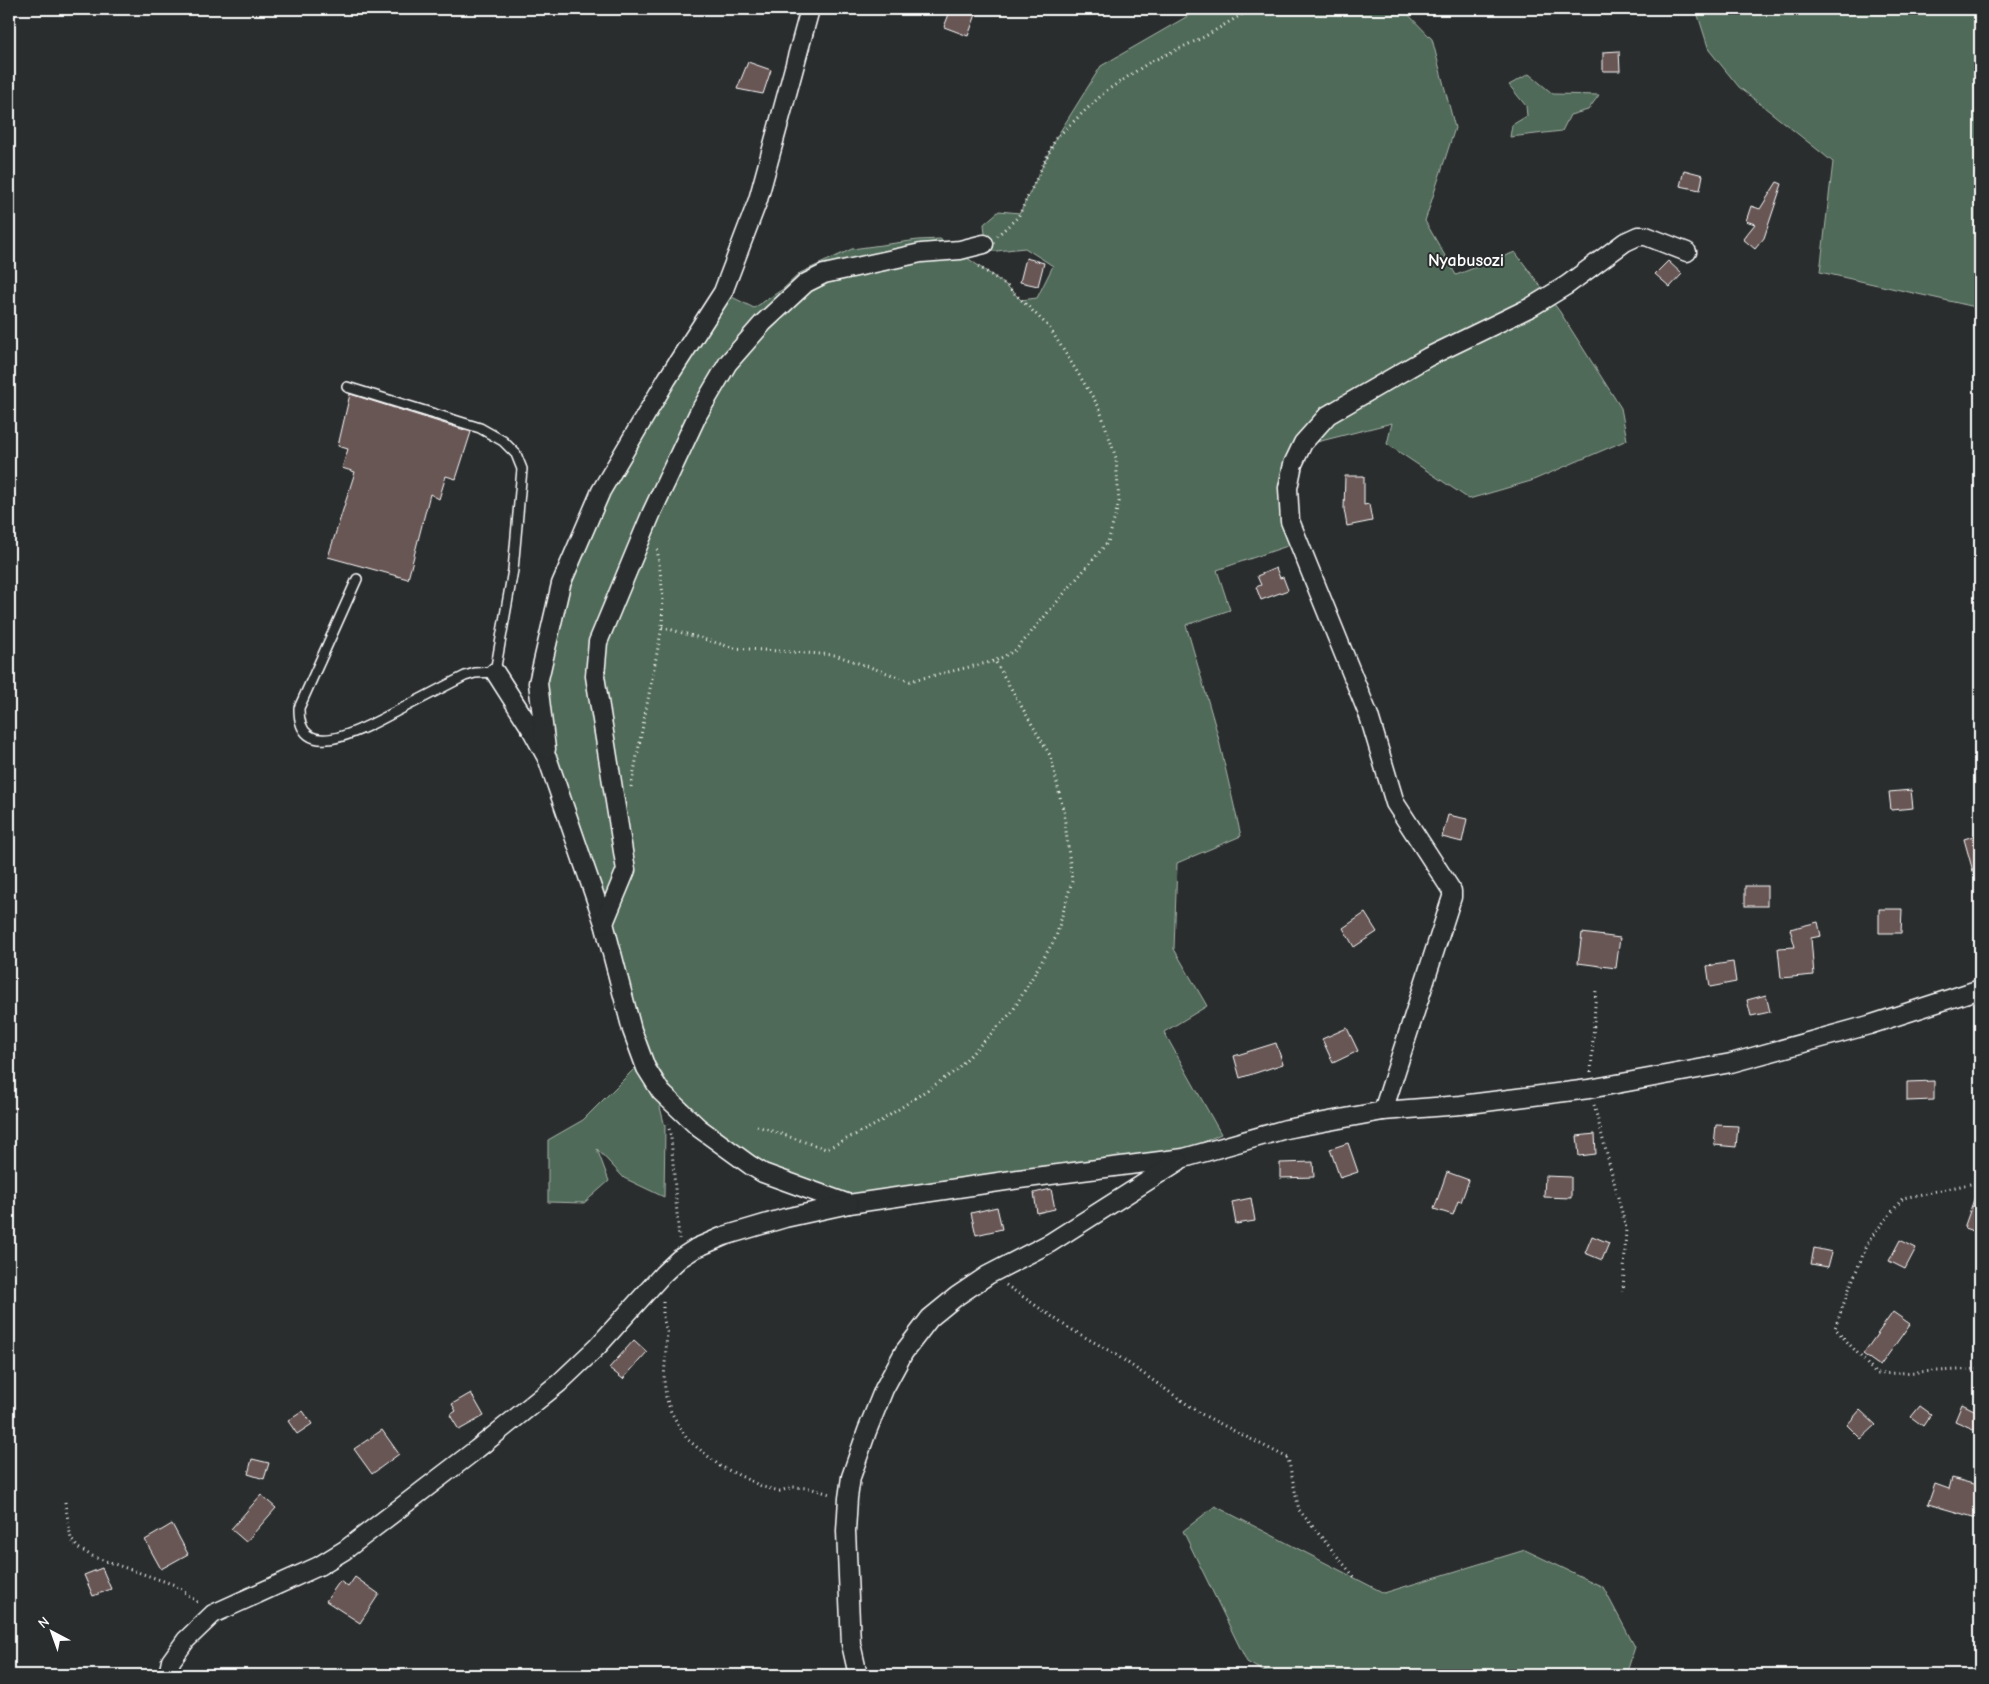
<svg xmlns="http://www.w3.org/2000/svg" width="1989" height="1684" font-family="'Comic Neue',sans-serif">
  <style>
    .green { fill: #506a58; stroke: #a8b4ac }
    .building { fill: #685655; stroke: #fff }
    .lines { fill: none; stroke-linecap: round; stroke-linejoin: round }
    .lane-casing { stroke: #fff; stroke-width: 12 }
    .street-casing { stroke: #fff; stroke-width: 21 }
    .path { stroke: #fff; stroke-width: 3; stroke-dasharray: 1 4; stroke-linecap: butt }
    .lane { stroke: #2a2d2e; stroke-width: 9 }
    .street { stroke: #2a2d2e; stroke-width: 18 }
    .labels { text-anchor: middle; stroke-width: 4; stroke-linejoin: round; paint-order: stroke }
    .quarter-label { font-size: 18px; font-weight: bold; fill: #fff; stroke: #2a2d2e }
  </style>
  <rect width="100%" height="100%" fill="#2a2d2e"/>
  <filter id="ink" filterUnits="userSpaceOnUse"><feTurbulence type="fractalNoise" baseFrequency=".02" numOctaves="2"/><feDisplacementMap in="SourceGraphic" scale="10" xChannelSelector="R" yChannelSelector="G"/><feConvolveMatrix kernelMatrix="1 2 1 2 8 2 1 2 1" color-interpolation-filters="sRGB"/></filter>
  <g filter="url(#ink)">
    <g class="green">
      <path d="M1200,9H1403L1432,39L1455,128L1425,221L1456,275L1515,252L1560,312L1621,408L1627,440L1531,481L1469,499L1387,444L1392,423L1309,444L1293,490L1299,542L1217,570L1230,610L1186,625L1217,732L1241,836L1177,863L1174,949L1207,1006L1164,1032L1221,1134L1186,1150L855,1196L766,1171L705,1133L669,1085L643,1043L613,921L561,785L539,685L562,585L602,492L724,293L754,308L783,289L800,273L852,249L918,240L940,239L1006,285L1021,300L1037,298L1053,266L1025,248L987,252L984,224L999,211L1020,213L1056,138L1101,66Z"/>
      <path d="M1696,9H1980V308L1820,272L1833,162L1739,87L1709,50Z"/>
      <path d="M1529,74L1553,94L1599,95L1588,110L1570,115L1562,131L1510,137L1512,125L1527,116L1526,106L1509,85Z"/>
      <path d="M643,1060L655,1087L665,1127L664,1197L624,1178L597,1149L609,1181L584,1203L548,1202V1140L583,1120Z"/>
      <path d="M1215,1506L1384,1593L1525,1550L1603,1587L1635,1647L1626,1675H1270L1247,1662L1183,1531Z"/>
    </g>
    <g class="building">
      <path d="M951,9H978L968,36L944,27Z"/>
      <path d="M1619,51L1620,71H1603V52Z"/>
      <path d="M748,62L771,70L763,94L737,89Z"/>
      <path d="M1684,170L1703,175L1700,190L1680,186Z"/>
      <path d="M1777,182L1782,184L1764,238L1755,249L1743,239L1755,224L1746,221L1751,206L1760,209Z"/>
      <path d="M1026,258L1044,263L1038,286L1020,282Z"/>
      <path d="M1668,261L1682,274L1670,287L1655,274Z"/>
      <path d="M350,394L471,432L456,479L446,476L439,499L430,494L408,579L328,557L355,472L342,468L348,449L338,446Z"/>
      <path d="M1345,476H1364V505L1369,504L1372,521L1347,526L1344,509Z"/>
      <path d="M1276,568L1280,578L1283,577L1288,590L1261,600L1256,587L1261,585L1257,576Z"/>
      <path d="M1911,790L1913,808L1891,810L1889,792Z"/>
      <path d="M1448,815L1467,819L1462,842L1442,837Z"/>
      <path d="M1980,834V881L1976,882L1964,839Z"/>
      <rect x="1745" y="886" width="22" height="20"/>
      <path d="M1879,909H1902L1901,933H1879Z"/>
      <path d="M1365,913L1377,932L1354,947L1343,928Z"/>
      <path d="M1818,922L1821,936L1811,938L1814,975L1781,978L1778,948L1795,947L1790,929Z"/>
      <path d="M1582,933L1620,938L1616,968L1578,963Z"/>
      <path d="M1733,962L1736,982L1710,987L1707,966Z"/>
      <path d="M1766,995L1770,1012L1751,1016L1747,1000Z"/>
      <path d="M1347,1028L1358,1051L1333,1063L1322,1039Z"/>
      <path d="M1276,1043L1283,1064L1240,1078L1234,1056Z"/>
      <path d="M1934,1081V1100L1907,1101V1082Z"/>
      <path d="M1716,1125L1738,1126L1736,1147L1714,1145Z"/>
      <path d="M1595,1134L1596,1154L1579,1156L1577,1136Z"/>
      <path d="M1348,1143L1358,1172L1340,1178L1330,1149Z"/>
      <path d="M1313,1162L1314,1177L1280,1178V1163Z"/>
      <path d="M1447,1172L1469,1180L1461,1202L1458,1201L1453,1215L1434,1209Z"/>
      <path d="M1545,1176L1571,1177V1198L1544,1197Z"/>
      <path d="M1978,1188L1980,1189V1233L1964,1228Z"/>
      <path d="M1051,1189L1055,1209L1037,1213L1034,1193Z"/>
      <path d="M1251,1198L1255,1221L1236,1224L1232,1202Z"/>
      <path d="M997,1207L1002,1229L976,1235L971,1213Z"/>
      <path d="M1592,1236L1609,1243L1602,1260L1585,1253Z"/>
      <path d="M1900,1240L1916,1248L1905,1269L1889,1261Z"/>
      <path d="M1814,1248L1832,1252L1828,1267L1811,1264Z"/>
      <path d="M1893,1312L1910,1324L1880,1366L1863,1354Z"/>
      <path d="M634,1340L647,1352L623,1379L609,1368Z"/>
      <path d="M471,1393L484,1416L459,1430L450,1415L456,1411L452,1404Z"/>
      <path d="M1962,1404L1980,1413V1432L1955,1421Z"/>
      <path d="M1920,1406L1931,1414L1923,1426L1911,1417Z"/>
      <path d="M1860,1410L1876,1425L1861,1439L1847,1425Z"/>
      <path d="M303,1411L312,1424L297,1434L288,1421Z"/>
      <path d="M382,1430L399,1454L372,1474L354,1449Z"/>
      <path d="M252,1459L269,1463L264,1479L248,1474Z"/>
      <path d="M1952,1478L1980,1486V1519L1928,1504L1935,1484L1949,1489Z"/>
      <path d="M261,1495L276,1508L246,1542L231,1529Z"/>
      <path d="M172,1524L188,1554L161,1569L145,1540Z"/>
      <path d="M102,1568L111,1589L93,1596L84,1575Z"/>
      <path d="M355,1577L379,1594L360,1623L326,1601L340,1581L348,1587Z"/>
    </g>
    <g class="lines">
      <defs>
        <path id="lane" d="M347,387L480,428L503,441L516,454L522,469L513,570L495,672L475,673L465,676C443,687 421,699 399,710C373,723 298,770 299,708L357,579"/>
        <g id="street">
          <path d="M495,672L530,727L548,760L604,923L632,1030L646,1068L661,1092L699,1128L750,1165L763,1173L849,1204L1019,1179L1184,1158L1286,1129L1383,1111L1461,1105L1589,1089L1731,1063L1869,1025L1980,989"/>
          <path d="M546,749L538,683L561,584L601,491L667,379L723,292L758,200L810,9"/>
          <path d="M604,923L626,870L595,676L598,642L652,512L698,414L728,363L763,323L806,283L824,274L921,253L960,250L984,244"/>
          <path d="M1383,1111L1452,897V891L1395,803L1369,716L1290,521L1288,488L1293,464L1303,443L1328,415L1428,357L1531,307L1567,285L1625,242L1638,236H1646L1687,252"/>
          <path d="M168,1675L171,1661L186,1640L213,1614L319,1566L345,1550L477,1449L559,1383L597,1347L663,1274L679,1259L696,1248L724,1236L785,1218L849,1204"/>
          <path d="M858,1675L851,1644L846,1531L848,1498L851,1477L867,1431L884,1389L904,1352L930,1318L957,1296L988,1275L1050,1243L1179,1161"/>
        </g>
      </defs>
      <use href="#lane" class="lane-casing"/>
      <use href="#street" class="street-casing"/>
      <g class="path">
        <path d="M997,236L1018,217L1056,138L1106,91L1150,62L1204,37L1251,9"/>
        <path d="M662,627L734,648L835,655L910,681L995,661"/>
        <path d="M631,787L662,627L663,595L657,547"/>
        <path d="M1591,1072L1596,989"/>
        <path d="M1594,1105L1626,1228L1623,1293"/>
        <path d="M668,1124L671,1137L679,1239"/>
        <path d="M757,1126L826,1149L875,1125L954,1072L1012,1012L1056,937L1072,881L1064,814L1051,757L995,661L1016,650L1108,542L1119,502L1116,458L1099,407L1049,327L1006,285L975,264"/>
        <path d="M1980,1182L1903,1198L1869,1240L1849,1289L1835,1328L1876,1374L1980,1369"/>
        <path d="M1006,1285L1067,1327L1115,1354L1201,1414L1288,1458L1299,1510L1356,1579"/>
        <path d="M663,1302V1317L667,1332L664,1380L666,1397L671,1412L687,1439L720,1466L763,1487L780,1491L793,1487L809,1488L830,1494"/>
        <path d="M65,1502L71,1539L78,1548L94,1557L175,1585L200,1604"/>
      </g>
      <use href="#lane" class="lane"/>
      <use href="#street" class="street"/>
    </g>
  </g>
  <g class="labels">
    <g class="quarter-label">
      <text x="1466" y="266">Nyabusozi</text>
    </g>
  </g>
  <rect width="1989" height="1684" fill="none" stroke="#2a2d2e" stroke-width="30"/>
  <rect x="15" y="15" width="1959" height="1654" fill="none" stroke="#fff" stroke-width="2" filter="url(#ink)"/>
  <g transform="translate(52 1632) rotate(319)" stroke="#2a2d2e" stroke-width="4" paint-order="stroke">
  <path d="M0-4L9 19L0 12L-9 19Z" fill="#ffffff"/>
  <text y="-8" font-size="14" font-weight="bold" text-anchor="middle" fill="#ffffff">N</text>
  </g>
</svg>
